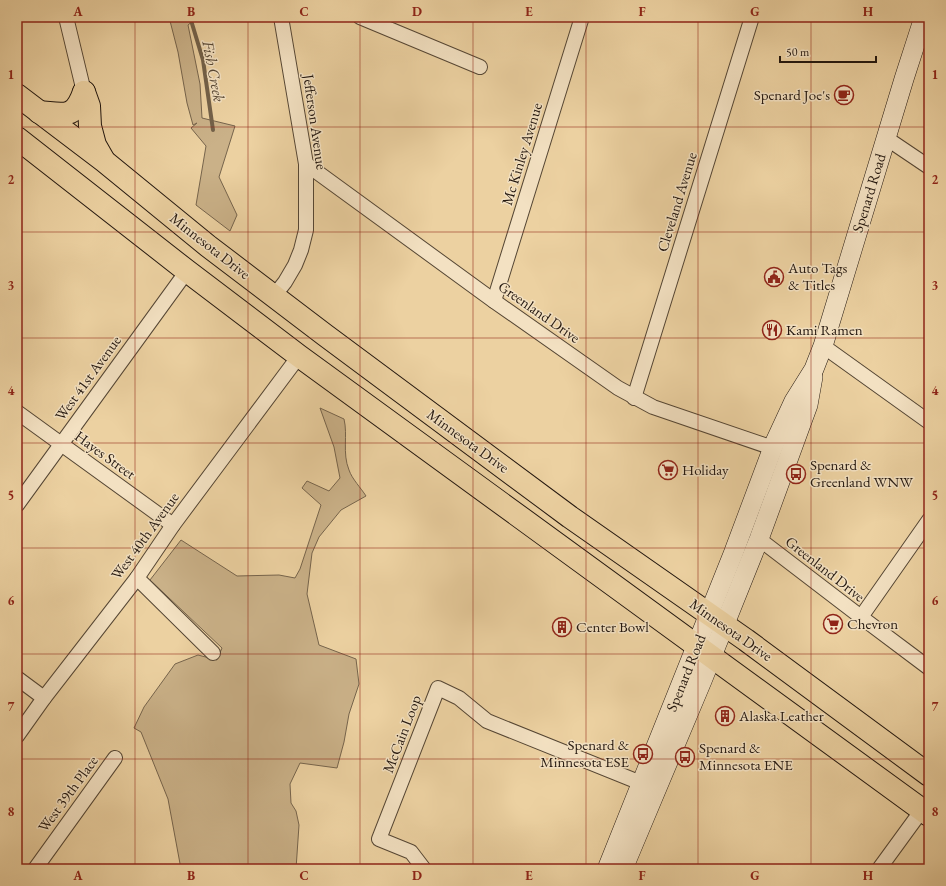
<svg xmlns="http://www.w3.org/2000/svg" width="946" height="886" font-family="'EB Garamond',serif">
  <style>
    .green { fill: #cab188; stroke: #76644c }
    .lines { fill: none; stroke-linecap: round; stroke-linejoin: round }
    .stream { stroke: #736149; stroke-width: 4 }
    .minor-casing { stroke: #554634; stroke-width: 16 }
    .secondary-casing { stroke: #23170f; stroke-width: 20 }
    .primary-casing { stroke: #23170f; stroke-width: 24 }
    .minor { stroke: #f3e1c2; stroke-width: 14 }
    .secondary { stroke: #f3e1c2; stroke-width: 19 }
    .primary { stroke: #ecd1a1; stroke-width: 22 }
    .grid { fill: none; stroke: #8f2418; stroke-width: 1; stroke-opacity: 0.55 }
    .labels { text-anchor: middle; stroke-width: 3; stroke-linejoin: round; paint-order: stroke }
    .poi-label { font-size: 15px; fill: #23170f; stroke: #f3e1c2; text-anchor: start }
    .street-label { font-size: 15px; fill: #23170f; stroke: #f3e1c2 }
    .water-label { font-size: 16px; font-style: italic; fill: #584835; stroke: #f3e1c2 }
    .neatline { fill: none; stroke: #8f2418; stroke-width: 1.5 }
    .grid-label { font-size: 13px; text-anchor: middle; font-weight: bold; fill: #8f2418 }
  </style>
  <rect width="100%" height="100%" fill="#ecd1a1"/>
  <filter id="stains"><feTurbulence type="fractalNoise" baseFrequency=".005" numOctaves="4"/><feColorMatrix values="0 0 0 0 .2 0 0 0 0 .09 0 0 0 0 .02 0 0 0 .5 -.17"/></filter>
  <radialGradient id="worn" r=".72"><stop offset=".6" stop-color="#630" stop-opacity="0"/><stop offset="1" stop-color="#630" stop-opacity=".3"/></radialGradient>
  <g class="green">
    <path d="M169,17H198L188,25L200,84L202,118L235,126L219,177L237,215L230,231L196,205L206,146L191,128L197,123L193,125L187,103L178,52Z"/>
    <path d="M320,408L344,419C348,435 342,453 349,470C352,479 361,488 366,496L341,510L319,537L312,553L307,594L319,645L356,659L359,684L349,714L344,742L337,768L300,763L290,784L291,803L296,811L299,825L296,869H181L168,799L141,732L134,728L144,707L175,664L198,655L217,660L222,648L150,580L181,540L237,576L279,575L295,578L300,569L321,505L302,488L307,481L329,491L340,478L334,447Z"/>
  </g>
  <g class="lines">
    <path class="stream" d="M190,17L203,60L213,130"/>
    <defs>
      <g id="minor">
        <path d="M66,17L84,92"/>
        <path d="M360,17L480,67"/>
        <path d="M886,138L929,167"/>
        <path d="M306,164L494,301L618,388L653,407L773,448"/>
        <path d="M274,296L285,282L295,265L301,250L306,230V164L281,17"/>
        <path d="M494,301L582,17"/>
        <path d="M823,346L929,422"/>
        <path d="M634,398L752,17"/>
        <path d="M17,412L173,525"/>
        <path d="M17,505L187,271"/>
        <path d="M759,539L861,617L929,668"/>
        <path d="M137,578L213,653"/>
        <path d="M861,617L929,520"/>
        <path d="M17,678L44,698"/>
        <path d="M17,736L44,698L137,578L173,525L299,356"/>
        <path d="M35,869L115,758"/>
        <path d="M424,869L411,852L379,839L438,688L459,698L487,721L641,783"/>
        <path d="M879,869L922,810"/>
      </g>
      <g id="secondary">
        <path d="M607,869L733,554L775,442L794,401L814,369L823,346L904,79L924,17"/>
        <path d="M623,869L702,681L759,539L808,405L813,377"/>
      </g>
      <g id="primary">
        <path d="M84,92L89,106L90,126L95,145L103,159"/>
        <path d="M17,95L104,161L208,246L325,335L570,517L746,640L929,775"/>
        <path d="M39,112C64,114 74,120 84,92"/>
        <path d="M17,138L187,271L299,356L929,815"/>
      </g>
    </defs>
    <use href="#minor" class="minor-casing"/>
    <use href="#secondary" class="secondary-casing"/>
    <use href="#primary" class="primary-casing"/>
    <use href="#minor" class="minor"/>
    <use href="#secondary" class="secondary"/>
    <use href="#primary" class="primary"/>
  </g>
  <path class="grid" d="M135,17V869M248,17V869M360,17V869M473,17V869M586,17V869M698,17V869M811,17V869M17,127H929M17,232H929M17,338H929M17,443H929M17,548H929M17,654H929M17,759H929"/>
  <defs>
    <symbol id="cafe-ring" viewBox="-11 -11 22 22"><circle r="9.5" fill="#f3e1c2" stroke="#8f2418" stroke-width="1.5"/><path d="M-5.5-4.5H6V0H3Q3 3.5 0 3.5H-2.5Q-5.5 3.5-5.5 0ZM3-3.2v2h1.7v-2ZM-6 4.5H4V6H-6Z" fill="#8f2418"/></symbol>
    <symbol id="civic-ring" viewBox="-11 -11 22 22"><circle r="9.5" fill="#f3e1c2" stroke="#8f2418" stroke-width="1.5"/><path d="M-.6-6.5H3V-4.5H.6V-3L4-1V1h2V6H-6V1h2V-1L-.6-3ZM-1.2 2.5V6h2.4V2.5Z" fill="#8f2418"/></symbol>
    <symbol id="restaurant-ring" viewBox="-11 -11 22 22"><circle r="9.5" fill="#f3e1c2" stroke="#8f2418" stroke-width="1.5"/><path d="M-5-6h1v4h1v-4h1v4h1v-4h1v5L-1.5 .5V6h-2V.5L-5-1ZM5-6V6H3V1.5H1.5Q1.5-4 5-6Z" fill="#8f2418"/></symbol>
    <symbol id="supermarket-ring" viewBox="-11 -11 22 22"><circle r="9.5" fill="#f3e1c2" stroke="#8f2418" stroke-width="1.5"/><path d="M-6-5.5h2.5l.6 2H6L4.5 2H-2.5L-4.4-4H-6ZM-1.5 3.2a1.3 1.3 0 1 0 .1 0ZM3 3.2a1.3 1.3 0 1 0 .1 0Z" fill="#8f2418"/></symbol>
    <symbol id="bus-ring" viewBox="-11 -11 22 22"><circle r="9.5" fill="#f3e1c2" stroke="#8f2418" stroke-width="1.5"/><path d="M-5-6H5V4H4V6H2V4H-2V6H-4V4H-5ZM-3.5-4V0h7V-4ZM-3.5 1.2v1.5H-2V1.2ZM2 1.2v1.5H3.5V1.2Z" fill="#8f2418"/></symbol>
    <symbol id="building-ring" viewBox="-11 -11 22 22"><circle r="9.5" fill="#f3e1c2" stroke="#8f2418" stroke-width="1.5"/><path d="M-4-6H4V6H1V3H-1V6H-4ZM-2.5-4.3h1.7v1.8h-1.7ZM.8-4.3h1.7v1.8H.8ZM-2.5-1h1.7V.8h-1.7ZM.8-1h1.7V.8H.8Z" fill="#8f2418"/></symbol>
  </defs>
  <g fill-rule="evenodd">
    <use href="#cafe-ring" x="833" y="84" width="22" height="22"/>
    <use href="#civic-ring" x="763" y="266" width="22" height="22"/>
    <use href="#restaurant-ring" x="761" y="319" width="22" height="22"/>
    <use href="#supermarket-ring" x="657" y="459" width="22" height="22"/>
    <use href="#bus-ring" x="785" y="463" width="22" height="22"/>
    <use href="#supermarket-ring" x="822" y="613" width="22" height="22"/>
    <use href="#building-ring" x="551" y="616" width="22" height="22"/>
    <use href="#building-ring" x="714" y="705" width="22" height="22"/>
    <use href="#bus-ring" x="632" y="743" width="22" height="22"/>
    <use href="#bus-ring" x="674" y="746" width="22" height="22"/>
  </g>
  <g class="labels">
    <g class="poi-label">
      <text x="830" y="100" text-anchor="end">Spenard Joe's</text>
      <text x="788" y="273">Auto Tags<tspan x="788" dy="17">&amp; Titles</tspan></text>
      <text x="786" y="335">Kami Ramen</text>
      <text x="810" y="470">Spenard &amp;<tspan x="810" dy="17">Greenland WNW</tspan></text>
      <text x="682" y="475">Holiday</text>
      <text x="847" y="629">Chevron</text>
      <text x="576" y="632">Center Bowl</text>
      <text x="739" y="721">Alaska Leather</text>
      <text x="629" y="750" text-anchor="end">Spenard &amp;<tspan x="629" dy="17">Minnesota ESE</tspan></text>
      <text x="699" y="753">Spenard &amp;<tspan x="699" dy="17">Minnesota ENE</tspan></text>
    </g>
    <g class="street-label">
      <text transform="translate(315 122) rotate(82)" y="5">Jefferson Avenue</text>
      <text transform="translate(522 154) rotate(-73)" y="5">Mc Kinley Avenue</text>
      <text transform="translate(869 193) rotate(-73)" y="5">Spenard Road</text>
      <text transform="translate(677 202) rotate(-73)" y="5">Cleveland Avenue</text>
      <text transform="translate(210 246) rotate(38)" y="5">Minnesota Drive</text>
      <text transform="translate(539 312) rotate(35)" y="5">Greenland Drive</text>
      <text transform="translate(88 378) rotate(-54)" y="5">West 41st Avenue</text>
      <text transform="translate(468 441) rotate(36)" y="5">Minnesota Drive</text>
      <text transform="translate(105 455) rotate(36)" y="5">Hayes Street</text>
      <text transform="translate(145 536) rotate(-54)" y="5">West 40th Avenue</text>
      <text transform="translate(825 569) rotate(38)" y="5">Greenland Drive</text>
      <text transform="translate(731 630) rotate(35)" y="5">Minnesota Drive</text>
      <text transform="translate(686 673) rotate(-68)" y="5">Spenard Road</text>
      <text transform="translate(402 734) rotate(-69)" y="5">McCain Loop</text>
      <text transform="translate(68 794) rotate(-54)" y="5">West 39th Place</text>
    </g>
    <g class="water-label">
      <text transform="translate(214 71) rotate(79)" y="6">Fish Creek</text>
    </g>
  </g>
  <rect width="946" height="886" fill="none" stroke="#ecd1a1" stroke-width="44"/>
  <path d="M780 56v6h96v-6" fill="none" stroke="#23170f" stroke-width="2"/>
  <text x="786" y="56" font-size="12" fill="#23170f" stroke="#f3e1c2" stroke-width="3" paint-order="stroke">50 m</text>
  <rect x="22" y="22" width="902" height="842" class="neatline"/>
  <g class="grid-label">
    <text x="78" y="16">A</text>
    <text x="191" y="16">B</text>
    <text x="304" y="16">C</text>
    <text x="417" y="16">D</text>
    <text x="529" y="16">E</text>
    <text x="642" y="16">F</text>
    <text x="755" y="16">G</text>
    <text x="868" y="16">H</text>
    <text x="11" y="79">1</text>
    <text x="935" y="79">1</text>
    <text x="11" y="184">2</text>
    <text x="935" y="184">2</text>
    <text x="11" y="290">3</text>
    <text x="935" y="290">3</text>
    <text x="11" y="395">4</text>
    <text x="935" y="395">4</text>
    <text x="11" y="500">5</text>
    <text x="935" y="500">5</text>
    <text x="11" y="605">6</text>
    <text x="935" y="605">6</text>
    <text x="11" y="711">7</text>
    <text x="935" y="711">7</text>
    <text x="11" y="816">8</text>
    <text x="935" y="816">8</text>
    <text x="78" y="880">A</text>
    <text x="191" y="880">B</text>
    <text x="304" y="880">C</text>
    <text x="417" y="880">D</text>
    <text x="529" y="880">E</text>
    <text x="642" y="880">F</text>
    <text x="755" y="880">G</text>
    <text x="868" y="880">H</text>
  </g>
  <rect width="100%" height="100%" filter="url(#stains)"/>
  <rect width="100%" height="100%" fill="url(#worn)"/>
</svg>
